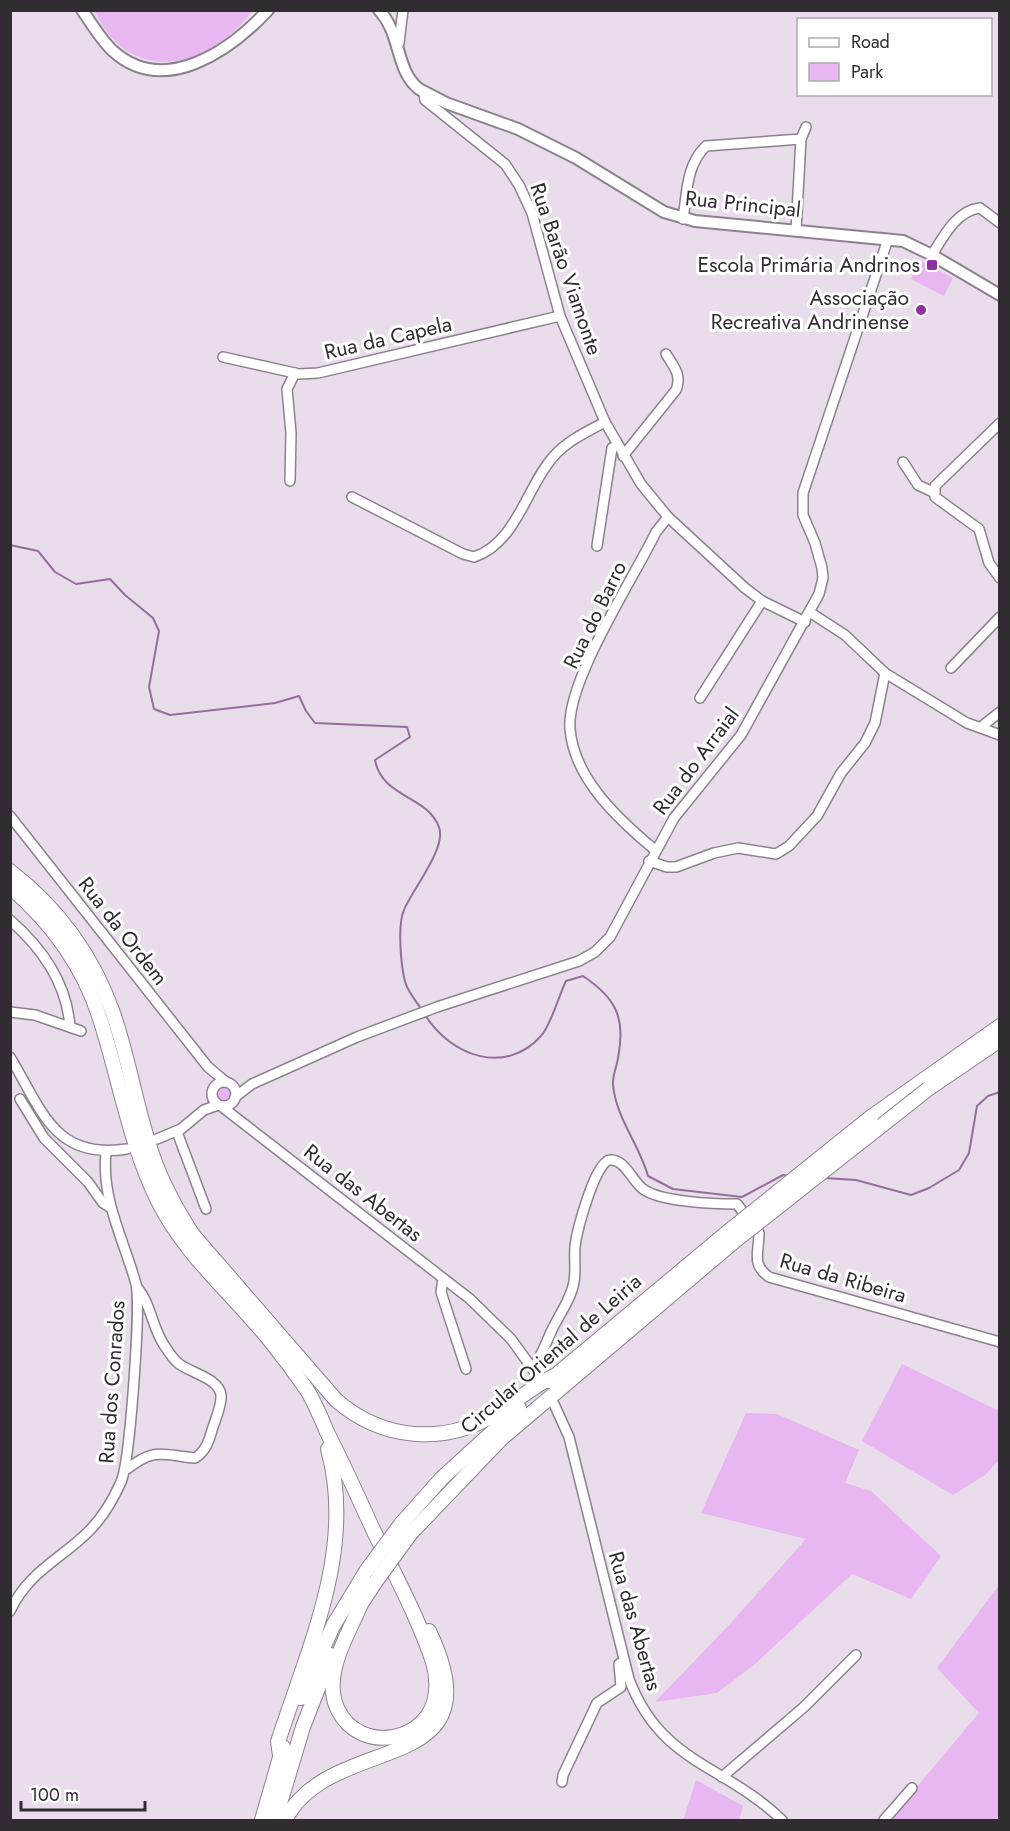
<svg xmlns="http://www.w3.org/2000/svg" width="1010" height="1831" font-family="Jost,sans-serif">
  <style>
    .green { fill: #e8b6f1 }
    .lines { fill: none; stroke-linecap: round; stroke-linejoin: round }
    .stream { stroke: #946f9b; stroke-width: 2 }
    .minor-casing { stroke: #8c828e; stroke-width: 12 }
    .major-casing { stroke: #8c828e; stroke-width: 14 }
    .highway-casing { stroke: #8c828e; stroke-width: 16 }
    .minor { stroke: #fff; stroke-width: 9 }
    .major { stroke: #fff; stroke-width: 10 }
    .highway { stroke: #fff; stroke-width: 14 }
    .highway-bridge-casing { stroke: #8c828e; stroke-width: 16; stroke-linecap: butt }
    .highway-bridge { stroke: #fff; stroke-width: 14 }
    .poi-dot { fill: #8c319d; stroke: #fff; stroke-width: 2 }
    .labels { text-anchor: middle; stroke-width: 6; stroke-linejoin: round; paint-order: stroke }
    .street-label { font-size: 21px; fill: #302c31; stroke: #fff }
    .poi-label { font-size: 21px; fill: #302c31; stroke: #fff; text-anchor: end }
  </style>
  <rect width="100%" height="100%" fill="#e9ddeb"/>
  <g class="green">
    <path d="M94,11H252C222,53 159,84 115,41C106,33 100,20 94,11Z"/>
    <path d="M920,260L953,278L944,296L911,279Z"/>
    <circle cx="224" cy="1094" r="7"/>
    <path d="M902,1364L999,1411V1460L985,1475L953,1495L862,1441Z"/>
    <path d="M746,1413L777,1414L859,1450L845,1483L871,1491L941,1556L911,1599L852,1574L754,1665L717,1693L655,1702L729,1625L806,1539L701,1513Z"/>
    <path d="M999,1585V1820H889L979,1713L937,1668Z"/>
    <path d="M696,1780L743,1806L739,1820H677L684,1818Z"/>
  </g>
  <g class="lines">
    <g class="stream">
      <path d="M10,545L38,551L55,572L76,584L110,579L125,595L153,618L159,631L149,687L154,709L170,715L275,703L299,696L306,711L315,723L407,727L410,737L375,760C382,798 427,795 439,827C447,848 412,890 404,910C397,925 401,973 407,987C411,995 417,1003 422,1010"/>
      <path d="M425,1015C451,1056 505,1076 541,1036C551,1025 559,995 566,981L583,976C616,998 626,1018 618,1058C617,1066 612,1077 613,1085C616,1118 640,1146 648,1176L673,1189L742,1197L783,1175L789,1176"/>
      <path d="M825,1178L856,1180L911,1195L929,1188L959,1170L969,1153L977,1106L988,1096L1000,1092"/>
    </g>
    <defs>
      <g id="minor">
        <path d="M399,43L403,10"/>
        <path d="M424,93L425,100L505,164L519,185L532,213L560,316L605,422L641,484L668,517L745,588L762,601L805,622"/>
        <path d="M683,219C687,193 686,165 706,146L801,139"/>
        <path d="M796,230L801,139L806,127"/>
        <path d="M932,255C943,237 957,210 980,208L1000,223"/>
        <path d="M223,357L299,374L318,373L560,316"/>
        <path d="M1000,423L935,486V497L979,529L989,563L1000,578"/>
        <path d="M623,456L676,390C682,375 674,367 666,354"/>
        <path d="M903,462L918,485L933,492"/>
        <path d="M290,481L291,433L287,389L295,373"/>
        <path d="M352,497L463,554L474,557C517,543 527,485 554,456C567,441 588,431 605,422"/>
        <path d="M597,546L612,448L617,445"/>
        <path d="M811,613L845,635L885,673L967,723L1000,735"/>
        <path d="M951,668L1000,617"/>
        <path d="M700,698L762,601"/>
        <path d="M981,727L1000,712"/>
        <path d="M10,816L208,1067L226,1082"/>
        <path d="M655,850C619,820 574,779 570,729C566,681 634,578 656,532L668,517"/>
        <path d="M649,861L667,867H676L714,853L738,848L776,854L789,846L817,816L841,773L865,743L875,723L885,673"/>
        <path d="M10,920C42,948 67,984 70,1027"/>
        <path d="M10,1012L35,1015L81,1031"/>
        <path d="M10,1057C42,1110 54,1160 127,1149"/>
        <circle cx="224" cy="1094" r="12"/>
        <path d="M235,1097L252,1084L357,1037L437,1007L579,961L595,952L610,937L674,818L741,735L819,594L823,578L822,568L815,543L803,515V493L888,239"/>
        <path d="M20,1099L44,1138L88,1182L103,1203L111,1208"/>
        <path d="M221,1106L470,1299L511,1339L537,1375"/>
        <path d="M177,1132L206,1209"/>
        <path d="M157,1139L181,1129L204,1110L218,1105"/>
        <path d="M443,1279L441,1292L466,1369"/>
        <path d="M533,1368C541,1357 545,1345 551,1332C558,1316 571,1300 574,1282C576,1271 574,1258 575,1246C577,1231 595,1161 610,1160C624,1158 633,1182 643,1189C660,1202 715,1204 737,1204L759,1233C759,1253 751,1264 769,1277L1000,1342"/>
        <path d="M554,1404L569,1437L629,1679C661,1764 724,1764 782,1820"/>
        <path d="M127,1469C155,1447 162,1455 195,1458C207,1450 209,1440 213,1427C216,1418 222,1404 221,1395C219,1378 190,1373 178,1363C173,1359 168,1351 164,1345C152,1327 151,1304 137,1287"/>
        <path d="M10,1611C29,1571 60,1560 89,1531C103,1517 113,1500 121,1482C130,1461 141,1307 136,1284C124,1240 101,1199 106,1153"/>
        <path d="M722,1777L804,1707L856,1655"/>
        <path d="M562,1782L563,1775L597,1703L621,1687L619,1664L624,1661"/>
        <path d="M884,1820L912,1788"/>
      </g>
      <g id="major">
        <path d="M82,10C92,24 101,40 113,51C164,97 230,51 268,10"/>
        <path d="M379,10C402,35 395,70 419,89L446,103L518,129L576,158L664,212L695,221L903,241L932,255L1000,295"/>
      </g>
      <g id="highway">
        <path d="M10,871C58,908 93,956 113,1013C129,1059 136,1107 152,1154C162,1183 176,1209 193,1235L336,1400C382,1440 444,1446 497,1413C517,1401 533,1386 554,1376"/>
        <path d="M10,887C52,923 85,969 101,1022C120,1082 130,1144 158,1201C186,1257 234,1295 272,1343C284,1358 296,1374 307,1390C315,1403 321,1418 327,1432C342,1462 356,1492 370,1523C391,1568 417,1614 433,1662C436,1672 437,1681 436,1691C432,1743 360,1755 338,1710C321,1676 348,1635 361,1604"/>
        <path d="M928,1089L1000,1040"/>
        <path d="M871,1117L1000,1026"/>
        <path d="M549,1381L729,1231"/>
        <path d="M401,1524L442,1478L519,1408"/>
        <path d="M411,1533L502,1438L736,1240"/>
        <path d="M357,1610L376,1581"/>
        <path d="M301,1698L333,1626L367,1570"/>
        <path d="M280,1755L278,1742C308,1648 356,1549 328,1449"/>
        <path d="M262,1820L283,1747"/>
        <path d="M275,1820L303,1727L331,1655"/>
        <path d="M285,1820C332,1729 500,1782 429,1631"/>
      </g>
    </defs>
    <use href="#minor" class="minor-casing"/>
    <use href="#major" class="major-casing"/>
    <use href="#highway" class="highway-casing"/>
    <use href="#minor" class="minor"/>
    <use href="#major" class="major"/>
    <use href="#highway" class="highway"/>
    <defs>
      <g id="highway-bridge">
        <path d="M729,1231L871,1117"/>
        <path d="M736,1240L928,1089"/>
        <path d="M367,1570L401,1524"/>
        <path d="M376,1581L411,1533"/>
      </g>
    </defs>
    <use href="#highway-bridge" class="highway-bridge-casing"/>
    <use href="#highway-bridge" class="highway-bridge"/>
  </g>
  <g class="poi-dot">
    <rect x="926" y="259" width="12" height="12" rx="3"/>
    <circle cx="921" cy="310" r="6"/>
  </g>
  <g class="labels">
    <g class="street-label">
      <text transform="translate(743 204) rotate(6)" y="7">Rua Principal</text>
      <text transform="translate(566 269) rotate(71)" y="7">Rua Barão Viamonte</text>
      <text transform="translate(388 338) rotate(-13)" y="7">Rua da Capela</text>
      <text transform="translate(595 615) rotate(-64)" y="7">Rua do Barro</text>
      <text transform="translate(696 761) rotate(-53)" y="7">Rua do Arraial</text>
      <text transform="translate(123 931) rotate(52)" y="7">Rua da Ordem</text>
      <text transform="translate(363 1193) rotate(38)" y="7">Rua das Abertas</text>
      <text transform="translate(843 1278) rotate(16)" y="7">Rua da Ribeira</text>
      <text transform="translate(551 1354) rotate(-41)" y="7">Circular Oriental de Leiria</text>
      <text transform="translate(112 1382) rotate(-86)" y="7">Rua dos Conrados</text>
      <text transform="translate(635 1621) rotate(74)" y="7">Rua das Abertas</text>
    </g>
    <g class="poi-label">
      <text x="920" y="272">Escola Primária Andrinos</text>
      <text x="909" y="305">Associação<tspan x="909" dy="24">Recreativa Andrinense</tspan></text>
    </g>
  </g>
  <rect width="1010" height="1831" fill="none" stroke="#302c31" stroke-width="24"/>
  <rect x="797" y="18" width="195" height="78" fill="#ffffff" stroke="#acabad" stroke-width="1.5"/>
  <rect x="809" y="38" width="30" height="9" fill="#ffffff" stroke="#acabad" stroke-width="1.5"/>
  <text x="851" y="48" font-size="18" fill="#302c31">Road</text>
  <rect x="809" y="63" width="30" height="18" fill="#e8b6f1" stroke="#acabad" stroke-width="1.5"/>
  <text x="851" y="78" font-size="18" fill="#302c31">Park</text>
  <path d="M21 1801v9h124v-9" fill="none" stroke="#302c31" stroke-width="3"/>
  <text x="30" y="1801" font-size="18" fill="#302c31" stroke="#ffffff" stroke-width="4.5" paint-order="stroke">100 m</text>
</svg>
